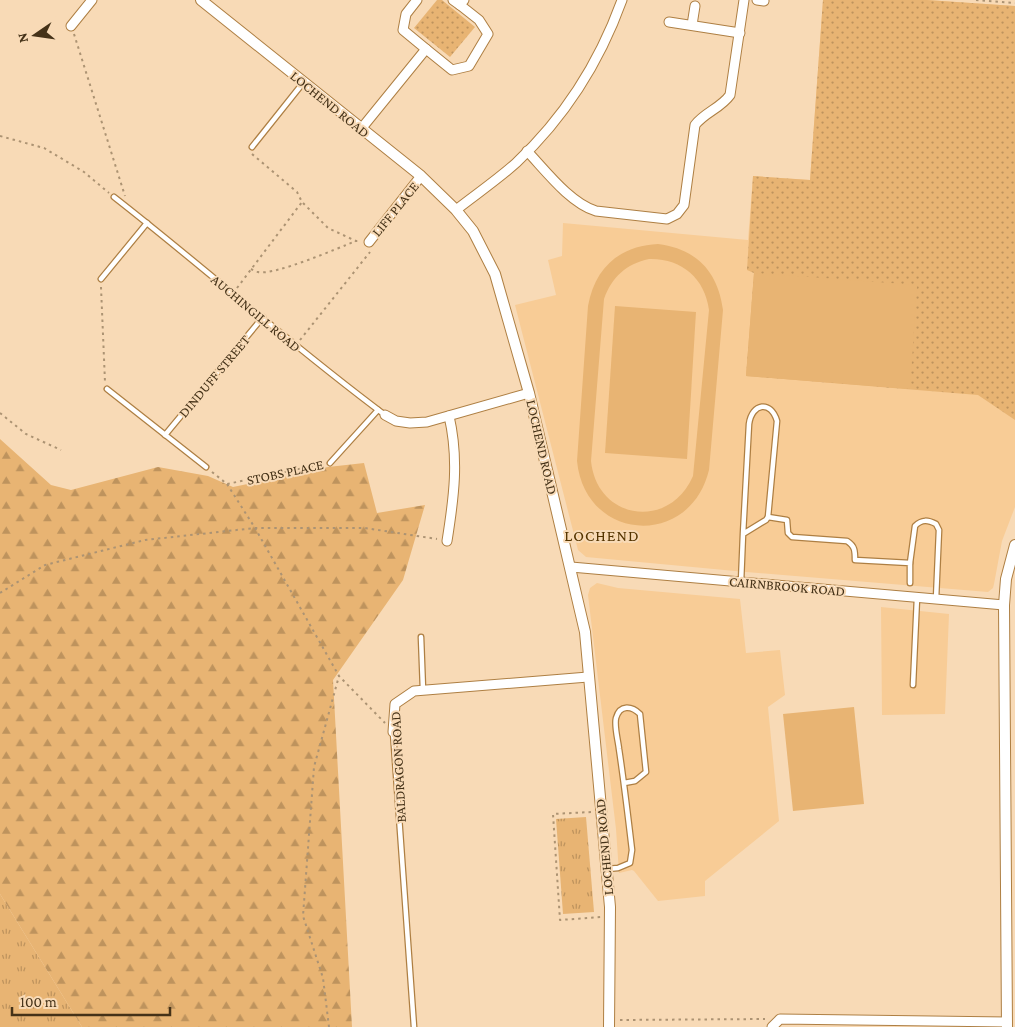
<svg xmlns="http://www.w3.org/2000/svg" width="1015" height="1027" font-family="'Crimson Pro',serif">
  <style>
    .built { fill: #f8cc96 }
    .grass { fill: url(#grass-tufts) }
    .forest { fill: url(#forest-firs) }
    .park { fill: url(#park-dots) }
    .pitch { fill: #e8b473; fill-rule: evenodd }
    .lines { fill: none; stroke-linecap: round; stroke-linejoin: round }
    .service-casing { stroke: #ae7f43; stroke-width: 7 }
    .minor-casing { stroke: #ae7f43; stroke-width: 11 }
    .tertiary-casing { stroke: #ae7f43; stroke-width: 12 }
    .path { stroke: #ac9373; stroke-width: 2; stroke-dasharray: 2.5 4; stroke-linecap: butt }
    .service { stroke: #fff; stroke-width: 4.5 }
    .minor { stroke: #fff; stroke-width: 9 }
    .tertiary { stroke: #fff; stroke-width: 10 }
    .labels { text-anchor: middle; stroke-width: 4; stroke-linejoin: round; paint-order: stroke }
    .street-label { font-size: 14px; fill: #453218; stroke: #f8dab6 }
    .quarter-label { font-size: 16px; letter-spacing: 1px; fill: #543400; stroke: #f8dab6 }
  </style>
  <defs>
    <pattern id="grass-tufts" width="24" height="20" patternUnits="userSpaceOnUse" patternTransform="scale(1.25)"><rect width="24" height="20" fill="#e8b473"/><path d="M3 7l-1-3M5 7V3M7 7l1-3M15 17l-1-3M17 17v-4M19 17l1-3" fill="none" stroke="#be935d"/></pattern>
    <pattern id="forest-firs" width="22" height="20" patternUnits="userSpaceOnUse" patternTransform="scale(1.25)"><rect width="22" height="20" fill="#e8b473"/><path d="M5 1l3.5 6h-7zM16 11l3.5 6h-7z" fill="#be935d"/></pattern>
    <pattern id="park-dots" width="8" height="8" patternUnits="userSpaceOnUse" patternTransform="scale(1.25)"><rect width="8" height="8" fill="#e8b473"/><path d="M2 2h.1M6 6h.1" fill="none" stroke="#be935d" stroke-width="1.8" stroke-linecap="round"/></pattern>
  </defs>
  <rect width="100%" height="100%" fill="#f8dab6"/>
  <g class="built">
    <path d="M823,0H927L1015,6V507L1002,541L994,584L993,588L988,592L735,571L586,557L578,550L515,305L556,295L548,260L562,256L563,223L748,240L753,176L810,180Z"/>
    <path d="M597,583L618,588L740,599L746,653L780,650L785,695L768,707L779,821L705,881V896L658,901L634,871L632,870L619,873L616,829L588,595L590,588Z"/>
    <path d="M881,607L949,614L945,714L882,715Z"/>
  </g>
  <g class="grass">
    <path d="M586,817L594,912L563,914L556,819Z"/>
    <path d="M0,894L82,1027H0Z"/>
  </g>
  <path class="forest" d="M0,439L51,485L71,490L158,467L208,476L233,487L328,467L364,463L377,513L425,505L403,580L333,680L352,1027H82L0,894Z"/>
  <g class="park">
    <path d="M437,0H442L475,27L450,57L414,28Z"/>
    <path d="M823,0H927L1015,6V420L978,395L746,376L754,273L747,270L753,176L810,180Z"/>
  </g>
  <g class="pitch">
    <path d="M658,244C697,249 718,272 723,310L709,470C690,549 585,542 577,461L588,306C595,267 620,246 658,244ZM649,259C681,258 705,278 709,310L693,476C669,531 597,520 591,461L604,299C612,277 626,264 649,259Z"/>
    <path d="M754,273L917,285L910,389L746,376Z"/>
    <path d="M615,306L696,312L687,459L605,453Z"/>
    <path d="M854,707L864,804L793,811L783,714Z"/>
  </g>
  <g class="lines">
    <defs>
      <g id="service">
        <path d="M252,147L303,83"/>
        <path d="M114,197C205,268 292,346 385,415"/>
        <path d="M101,279L147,223"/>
        <path d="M107,389L206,467"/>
        <path d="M165,435L263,317"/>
        <path d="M330,463L378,410"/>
        <path d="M768,517L787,520L788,533L792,537L847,541C855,546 855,551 855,560L910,563V583"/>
        <path d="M910,563L915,526C922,519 928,520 936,524L939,530L936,599"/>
        <path d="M741,582L743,534L766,520L768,517L777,421C771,400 752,403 749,424L743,534"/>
        <path d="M421,637L423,690"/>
        <path d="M913,685L917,598"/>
        <path d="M393,732L414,1027"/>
        <path d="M607,869L618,868L630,863L632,850C628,816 624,782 619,749C618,740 614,726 616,718C620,704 632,706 640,714L646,772L635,781L624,783"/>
      </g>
      <g id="minor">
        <path d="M453,0L460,5L464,0"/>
        <path d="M757,0L764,1"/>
        <path d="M669,22L740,33"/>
        <path d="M692,25L695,6"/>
        <path d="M71,26L92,0"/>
        <path d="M426,49L452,70L469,66L488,34L479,20L460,5"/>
        <path d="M361,129L426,49L403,30L406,14L417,0"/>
        <path d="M527,151C546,171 570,203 596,211L667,219L677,214L684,205L695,125C705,112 721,108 730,95L744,0"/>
        <path d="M456,210C475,195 497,180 516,163C564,118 600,61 622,0"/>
        <path d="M369,242L421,176"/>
        <path d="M385,415L396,421L410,423L427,422L529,393"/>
        <path d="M447,541C454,497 459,459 449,416"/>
        <path d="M571,567L1004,605"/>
        <path d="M393,732L395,704L414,691L588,677"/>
        <path d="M772,1027L780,1019L1007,1022"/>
      </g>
      <g id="tertiary">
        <path d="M201,0L421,176L456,210L473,231L495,274L529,393L585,632L610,907L609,1027"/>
        <path d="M1007,1027L1004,605L1006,579L1015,545"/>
      </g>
    </defs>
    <use href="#service" class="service-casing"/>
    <use href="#minor" class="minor-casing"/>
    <use href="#tertiary" class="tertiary-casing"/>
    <g class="path">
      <path d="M976,0L1015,3"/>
      <path d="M74,34L125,196"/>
      <path d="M0,136L44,148L84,172L109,193"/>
      <path d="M252,154L297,192L302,202L328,228L356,241H360"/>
      <path d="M251,269C253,270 255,272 258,272C274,276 338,248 356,241"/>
      <path d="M101,287L105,382"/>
      <path d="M237,288L302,202"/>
      <path d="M300,340L370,252"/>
      <path d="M0,413L26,434L61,450"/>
      <path d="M212,472L227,484L323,464"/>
      <path d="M227,484L255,528L339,676L385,723"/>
      <path d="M0,593L45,565L145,540L255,528H365L437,539"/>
      <path d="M591,812L553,814L560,920L601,917"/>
      <path d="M620,1020L765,1019"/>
      <path d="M329,1027L323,978L303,916L314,767L339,676"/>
    </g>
    <use href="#service" class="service"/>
    <use href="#minor" class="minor"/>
    <use href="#tertiary" class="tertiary"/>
  </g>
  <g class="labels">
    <g class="street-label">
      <text transform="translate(330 104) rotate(39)" y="5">LOCHEND ROAD</text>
      <text transform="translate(395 209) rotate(-51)" y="5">LIFF PLACE</text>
      <text transform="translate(256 313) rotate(40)" y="5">AUCHINGILL ROAD</text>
      <text transform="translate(214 376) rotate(-50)" y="5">DINDUFF STREET</text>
      <text transform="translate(542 447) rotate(77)" y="5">LOCHEND ROAD</text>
      <text transform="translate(285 472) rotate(-12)" y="5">STOBS PLACE</text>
      <text transform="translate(787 586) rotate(5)" y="5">CAIRNBROOK ROAD</text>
      <text transform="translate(398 767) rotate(-93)" y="5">BALDRAGON ROAD</text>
      <text transform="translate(604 847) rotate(-95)" y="5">LOCHEND ROAD</text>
    </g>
    <g class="quarter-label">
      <text x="602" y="541">LOCHEND</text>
    </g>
  </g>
  <g transform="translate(35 35) rotate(257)" stroke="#f8dab6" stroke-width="4" paint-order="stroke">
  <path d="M0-4L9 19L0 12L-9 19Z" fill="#453218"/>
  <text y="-8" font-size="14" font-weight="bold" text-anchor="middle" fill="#453218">N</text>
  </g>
  <path d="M12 1007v8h158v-8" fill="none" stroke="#453218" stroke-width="2.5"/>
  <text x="20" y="1007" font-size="15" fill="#453218" stroke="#f8dab6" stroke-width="4" paint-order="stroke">100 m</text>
</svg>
